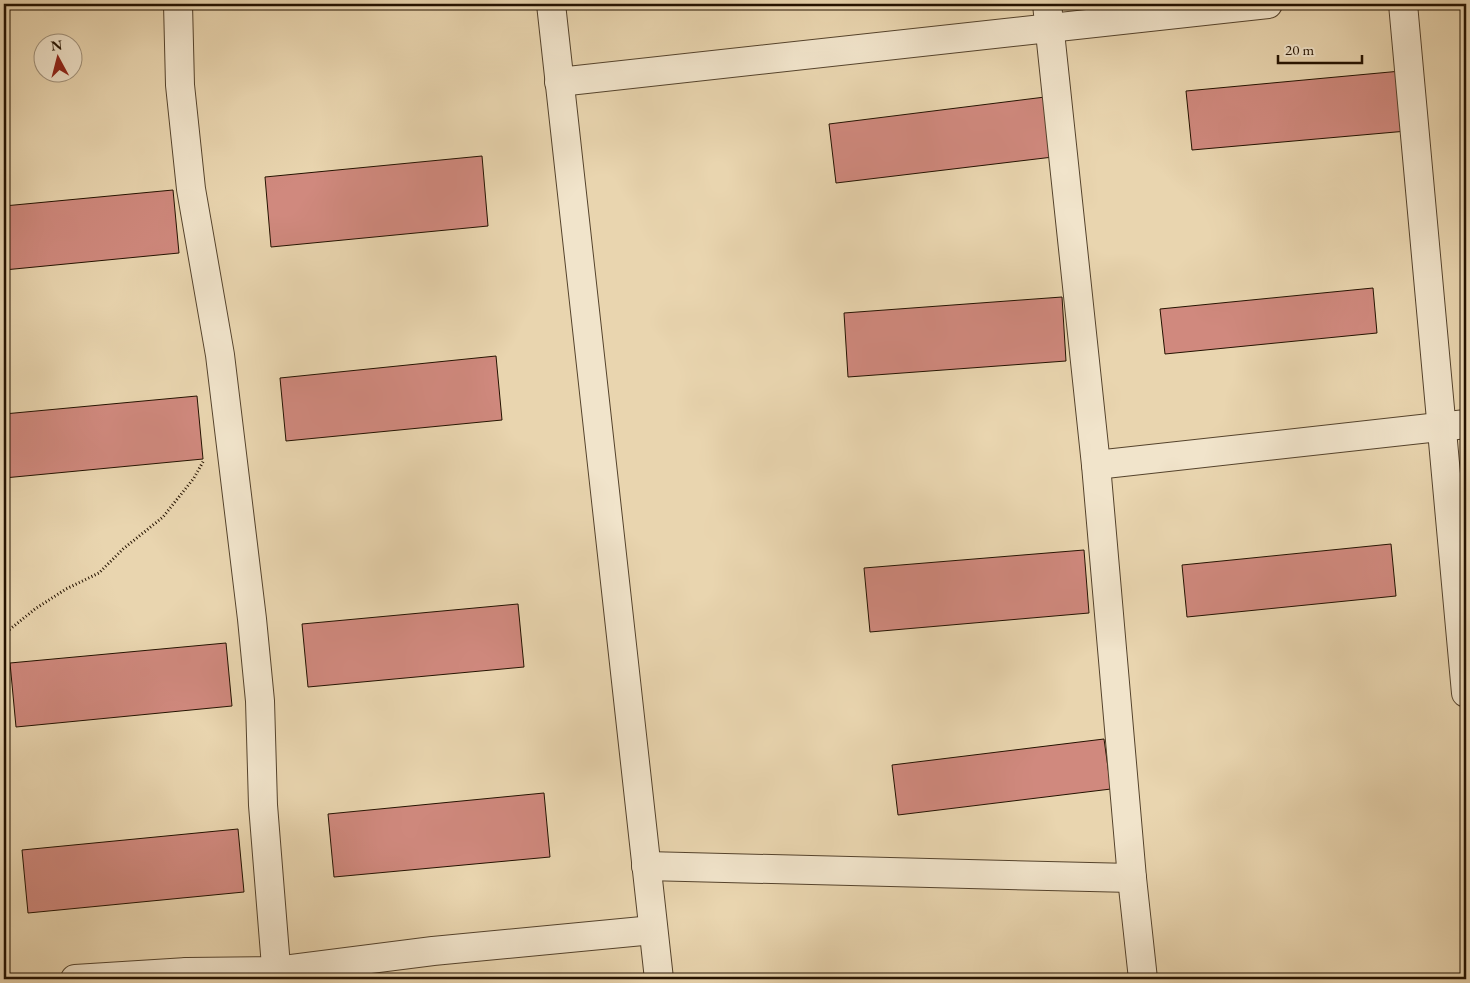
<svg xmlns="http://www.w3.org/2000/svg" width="1470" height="983" font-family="'EB Garamond',serif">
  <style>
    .building { fill: #d0897e; stroke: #241200 }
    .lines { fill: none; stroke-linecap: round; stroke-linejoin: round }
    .minor-casing { stroke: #55432c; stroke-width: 30 }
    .path { stroke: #241200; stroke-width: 3; stroke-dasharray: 1 2.5; stroke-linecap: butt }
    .minor { stroke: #f1e4cb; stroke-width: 28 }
  </style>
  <rect width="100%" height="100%" fill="#e9d5af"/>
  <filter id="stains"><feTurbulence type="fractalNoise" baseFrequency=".004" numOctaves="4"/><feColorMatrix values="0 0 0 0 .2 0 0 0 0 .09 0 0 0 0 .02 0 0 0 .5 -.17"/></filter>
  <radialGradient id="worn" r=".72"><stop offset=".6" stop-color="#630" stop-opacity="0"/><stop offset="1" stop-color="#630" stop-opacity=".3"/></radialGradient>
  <g class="building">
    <path d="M4,4H67L4,9Z"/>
    <path d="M1401,71L1407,131L1192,150L1186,91Z"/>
    <path d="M1045,97L1053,157L836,183L829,124Z"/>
    <path d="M482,156L488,226L271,247L265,177Z"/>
    <path d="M173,190L179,253L4,270V206Z"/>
    <path d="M1373,288L1377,333L1165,354L1160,309Z"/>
    <path d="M1062,297L1066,361L848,377L844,313Z"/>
    <path d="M496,356L502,420L286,441L280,378Z"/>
    <path d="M197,396L203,459L4,478V414Z"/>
    <path d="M1391,544L1396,596L1187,617L1182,565Z"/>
    <path d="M1084,550L1089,613L870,632L864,568Z"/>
    <path d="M518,604L524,667L308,687L302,624Z"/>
    <path d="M226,643L232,706L16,727L10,663Z"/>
    <path d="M1104,739L1111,789L898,815L892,765Z"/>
    <path d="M544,793L550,857L334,877L328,814Z"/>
    <path d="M238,829L244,892L28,913L22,850Z"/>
    <path d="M1434,974V979H1385Z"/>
  </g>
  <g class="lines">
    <defs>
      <g id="minor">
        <path d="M178,4L180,85L191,189L220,355L252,619L260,701L263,805L277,979"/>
        <path d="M551,4L659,979"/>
        <path d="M1047,4L1096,465L1132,878L1143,979"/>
        <path d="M1403,4L1466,693"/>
        <path d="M559,82L1268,4"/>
        <path d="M1096,465L1466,424"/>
        <path d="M646,866L1132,878"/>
        <path d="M187,972L276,971L433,951L653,930"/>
        <path d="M75,979L187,972L188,979"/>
      </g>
    </defs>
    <use href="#minor" class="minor-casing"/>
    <path class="path" d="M4,634L35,609L66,589L99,573L123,549L163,517L194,478L204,460"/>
    <use href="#minor" class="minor"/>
  </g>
  <rect width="1470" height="983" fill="none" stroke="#e9d5af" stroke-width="20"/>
  <rect x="5" y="5" width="1460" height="973" fill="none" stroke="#241200" stroke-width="2.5"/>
  <rect x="10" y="10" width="1450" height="963" fill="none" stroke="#241200"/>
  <g transform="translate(58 58) rotate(353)"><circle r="24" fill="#f1e4cb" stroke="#9f907a"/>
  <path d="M0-4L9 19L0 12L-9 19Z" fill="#8f2418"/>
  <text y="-8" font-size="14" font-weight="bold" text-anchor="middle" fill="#241200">N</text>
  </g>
  <path d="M1278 55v8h84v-8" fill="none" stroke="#241200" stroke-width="2.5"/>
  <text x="1285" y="55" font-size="15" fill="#241200" stroke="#f1e4cb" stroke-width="4" paint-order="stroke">20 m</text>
  <rect width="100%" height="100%" filter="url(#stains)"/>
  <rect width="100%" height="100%" fill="url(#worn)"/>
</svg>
